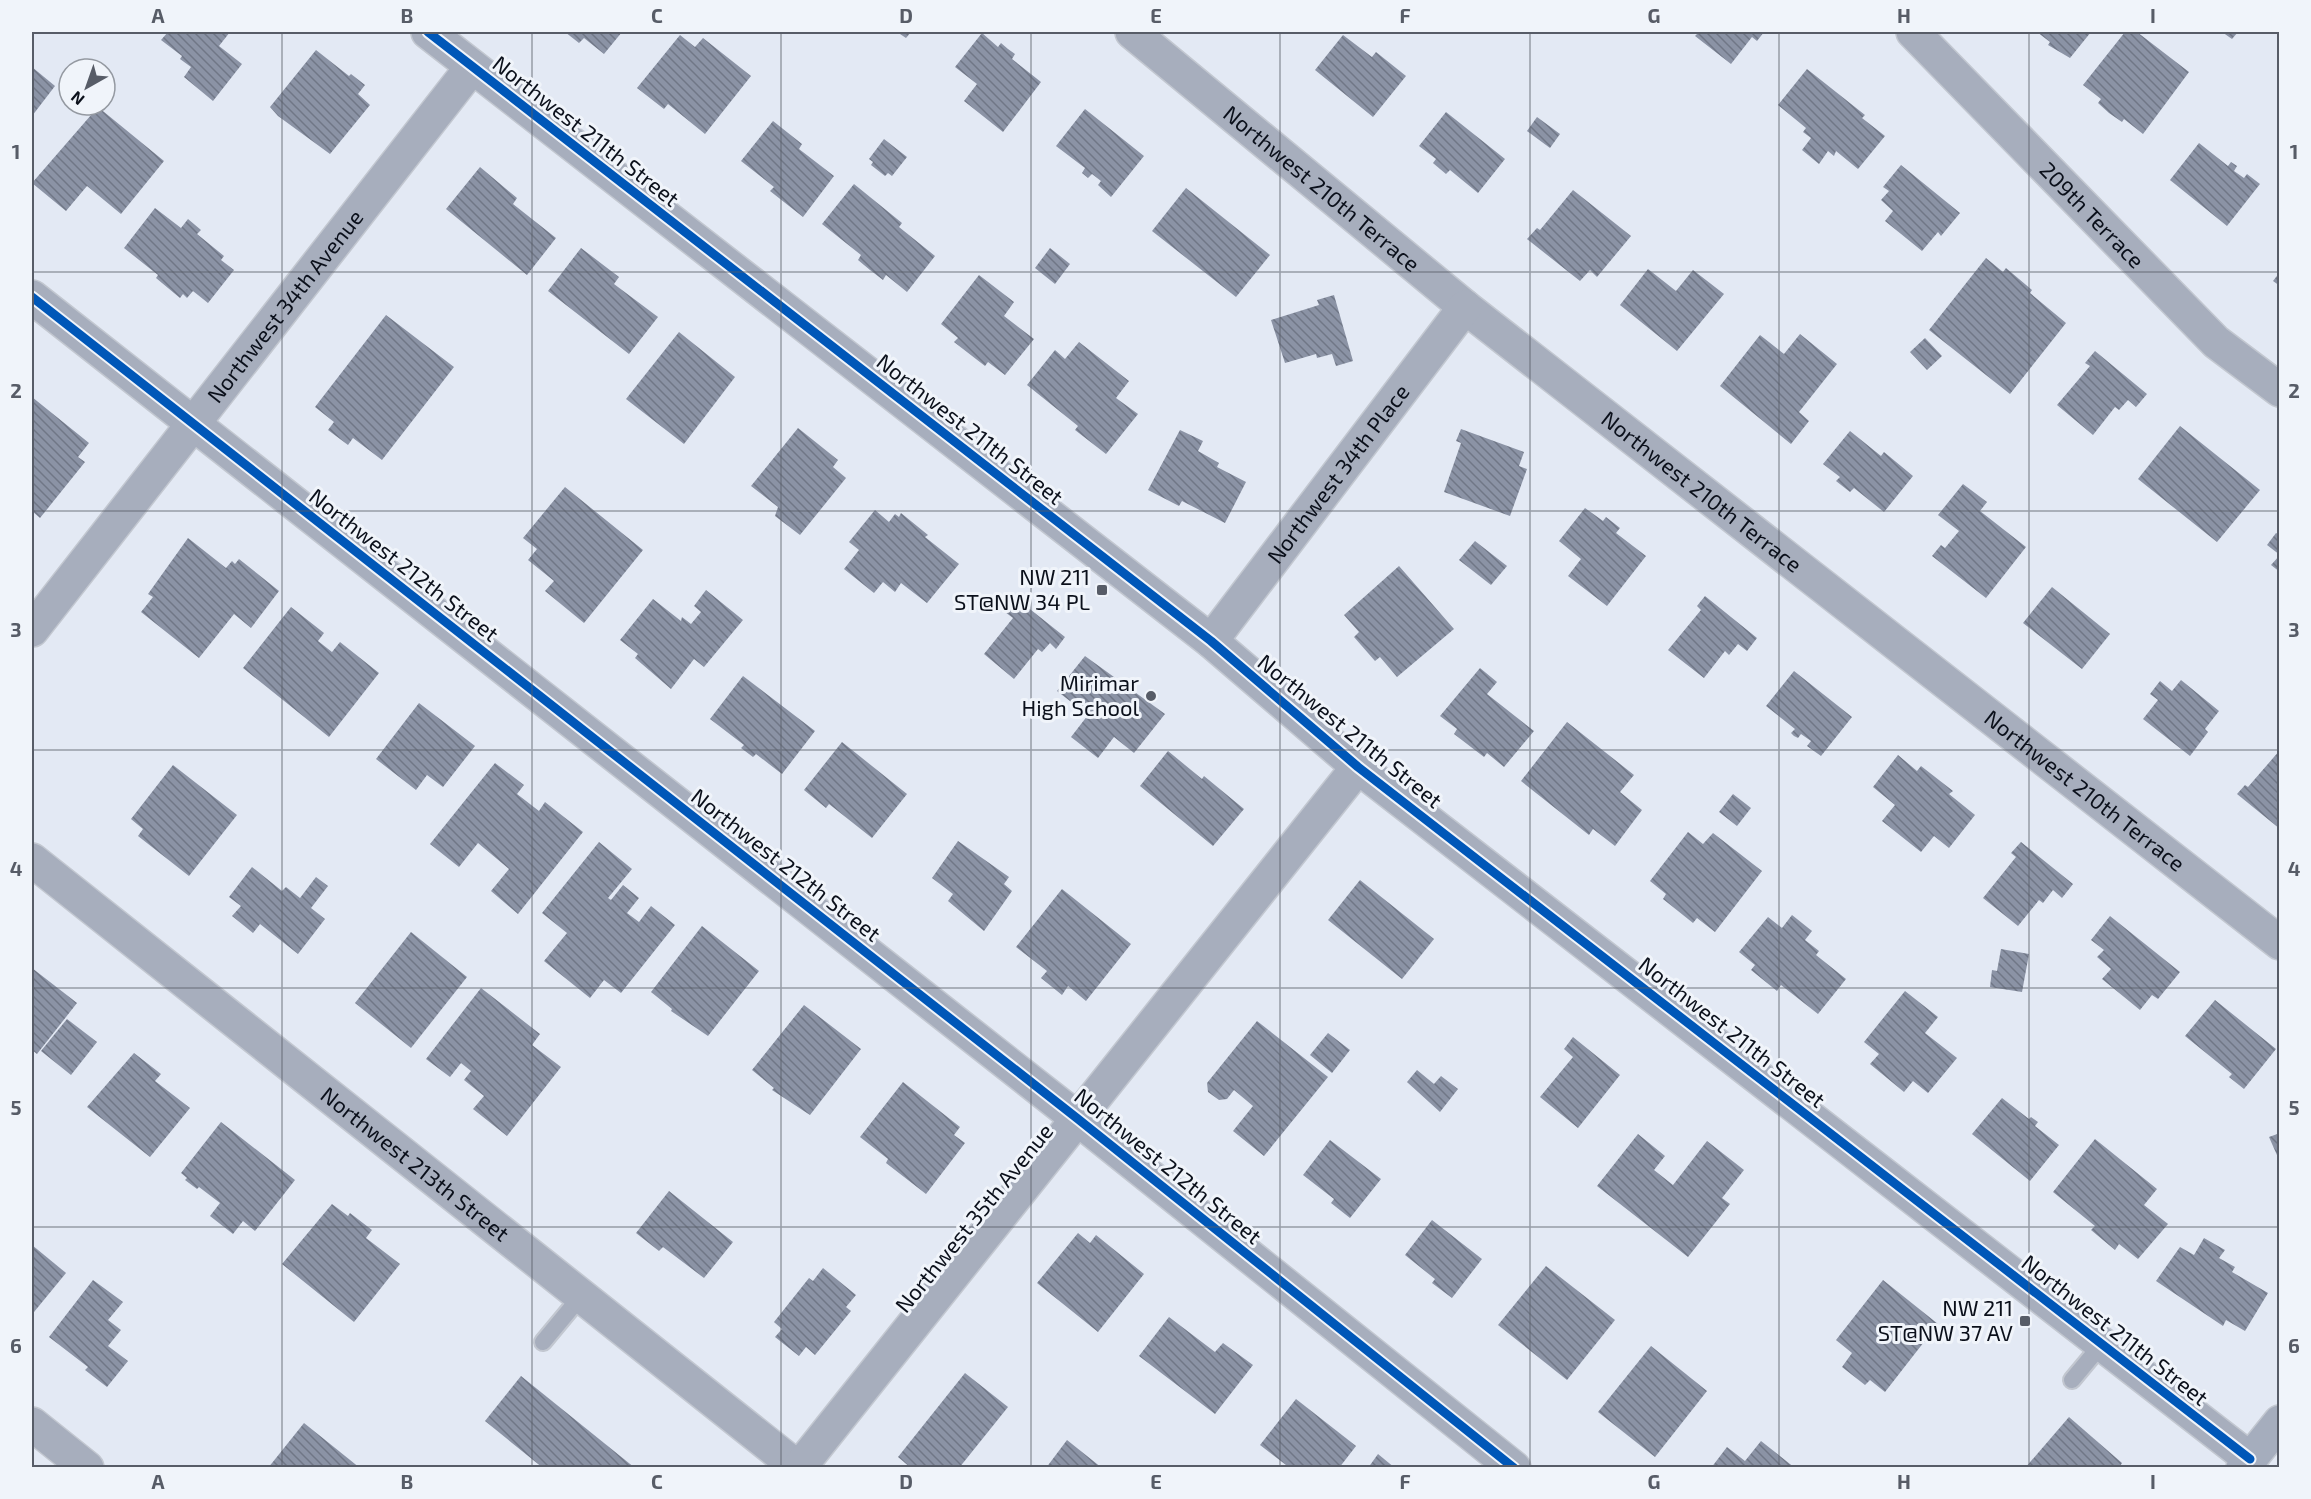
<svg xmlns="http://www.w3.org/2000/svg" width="2311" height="1499" font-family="'Exo 2',sans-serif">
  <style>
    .building { fill: url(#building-back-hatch) }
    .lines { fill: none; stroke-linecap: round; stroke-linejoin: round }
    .service-casing { stroke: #c2c7d0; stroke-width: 20 }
    .minor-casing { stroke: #c2c7d0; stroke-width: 36 }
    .secondary-casing { stroke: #c2c7d0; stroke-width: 36 }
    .service { stroke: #a7aebd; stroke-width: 16 }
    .minor { stroke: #a7aebd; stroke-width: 33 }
    .secondary { stroke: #a5adbd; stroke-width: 33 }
    .cycleway-casing { stroke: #f0f4fa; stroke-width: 13 }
    .cycleway { stroke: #0057b8; stroke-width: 9 }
    .grid { fill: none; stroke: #575c67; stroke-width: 1.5; stroke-opacity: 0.55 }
    .poi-dot { fill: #575c67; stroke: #f0f4fa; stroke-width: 2 }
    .labels { text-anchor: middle; stroke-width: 6; stroke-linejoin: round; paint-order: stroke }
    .street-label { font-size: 22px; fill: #0b101b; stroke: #f0f4fa }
    .poi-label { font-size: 22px; fill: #0b101b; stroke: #f0f4fa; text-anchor: end }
    .neatline { fill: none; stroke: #575c67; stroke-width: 2 }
    .grid-label { font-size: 20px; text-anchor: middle; font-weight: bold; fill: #575c67 }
  </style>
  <defs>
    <pattern id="building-back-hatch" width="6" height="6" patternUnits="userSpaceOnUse" patternTransform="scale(1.5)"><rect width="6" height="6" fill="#8b93a5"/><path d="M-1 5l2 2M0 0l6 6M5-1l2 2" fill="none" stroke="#707786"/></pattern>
  </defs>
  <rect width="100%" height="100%" fill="#e3e9f4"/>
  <g class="building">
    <path d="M168,32H230L219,46L242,64L213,101L184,77L191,67L180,59L182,56L161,40Z"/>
    <path d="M565,32H622L604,54L584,38L579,43Z"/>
    <path d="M897,32H911L906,38Z"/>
    <path d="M1699,32H1764L1757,41L1752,37L1731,64L1695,36Z"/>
    <path d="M2037,32H2091L2070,58L2048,45L2050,42Z"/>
    <path d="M2125,32H2137L2189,72L2143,134L2124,119L2122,122L2109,113L2098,103L2101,99L2083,85Z"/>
    <path d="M2222,32H2238L2232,39Z"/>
    <path d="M982,33L998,47L1001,43L1008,49L1015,54L1012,59L1041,82L1003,132L964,101L977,84L955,67Z"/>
    <path d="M680,35L695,47L703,38L751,76L705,134L668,104L664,109L637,88Z"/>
    <path d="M1343,35L1372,57L1376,52L1406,76L1373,117L1315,70Z"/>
    <path d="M316,50L349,76L351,74L365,85L358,94L370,105L330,154L278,116L270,107Z"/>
    <path d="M32,67L55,86L32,116Z"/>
    <path d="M1807,69L1865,115L1862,118L1885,136L1858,169L1836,151L1834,156L1828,151L1819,164L1802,150L1811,138L1803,132L1806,128L1778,105Z"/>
    <path d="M98,107L164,161L121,214L87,186L66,211L32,183Z"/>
    <path d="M1085,109L1144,156L1111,197L1098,185L1101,181L1092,174L1088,178L1082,173L1085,168L1056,146Z"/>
    <path d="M1446,112L1505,159L1478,193L1450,170L1446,174L1440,169L1433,163L1436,159L1419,146Z"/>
    <path d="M1537,117L1560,134L1550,148L1527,131Z"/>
    <path d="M773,121L802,144L799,149L834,176L803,217L770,191L774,187L741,161Z"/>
    <path d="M884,139L907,157L892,176L888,173L885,176L871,165L873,162L869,159Z"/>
    <path d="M2199,143L2228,166L2231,162L2237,166L2234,171L2244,178L2247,174L2260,184L2227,226L2170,180Z"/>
    <path d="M1901,165L1960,213L1941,236L1938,232L1922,251L1885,221L1893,211L1881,200L1889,191L1883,187Z"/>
    <path d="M480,167L517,198L513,204L556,238L527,275L446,209Z"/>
    <path d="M854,184L902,223L899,227L935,256L907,292L886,275L883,280L870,270L858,260L861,255L822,224Z"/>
    <path d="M1186,188L1270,255L1236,297L1152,231Z"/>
    <path d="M1573,190L1631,236L1597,277L1590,270L1580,281L1527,239L1537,228L1540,230Z"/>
    <path d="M155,208L181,228L188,219L201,230L197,234L224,256L221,260L234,270L208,303L193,291L187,298L183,294L180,298L156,278L158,275L124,248Z"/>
    <path d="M581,248L619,277L614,284L658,317L629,354L548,291Z"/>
    <path d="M1050,248L1070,264L1055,284L1035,268Z"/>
    <path d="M1986,258L2003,272L2006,268L2032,290L2030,293L2066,323L2010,394L1929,330Z"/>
    <path d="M1648,269L1676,291L1693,270L1724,294L1677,351L1620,305Z"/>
    <path d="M2280,272V286L2273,281Z"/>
    <path d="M979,275L1014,302L1004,316L1034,339L1005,375L988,362L985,366L954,342L958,338L941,324Z"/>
    <path d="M1334,295L1353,361L1336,366L1332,354L1317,358L1316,354L1285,363L1271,320L1319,305L1317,300Z"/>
    <path d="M386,315L454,367L382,460L353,438L348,445L328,430L334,422L315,407Z"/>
    <path d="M679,332L735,377L684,444L626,399Z"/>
    <path d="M1800,334L1837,364L1799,412L1809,421L1791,444L1720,386L1760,335L1784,354Z"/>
    <path d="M1925,338L1942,356L1927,370L1910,352Z"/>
    <path d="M1079,342L1129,381L1116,398L1138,414L1106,454L1075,430L1078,426L1027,385L1055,350L1065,359Z"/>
    <path d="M2095,351L2147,394L2136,407L2128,400L2119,410L2115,407L2093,435L2057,405L2090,366L2085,363Z"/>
    <path d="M32,397L89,443L78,457L85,462L40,518L32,511Z"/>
    <path d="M2180,426L2260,490L2217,542L2138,479Z"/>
    <path d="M798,428L838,460L833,467L846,478L800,535L775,516L778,507L751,486Z"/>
    <path d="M1461,429L1524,452L1519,466L1527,469L1510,516L1444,492L1461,443L1456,441Z"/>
    <path d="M1180,430L1203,441L1198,451L1219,463L1217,467L1246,482L1225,523L1182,501L1179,506L1148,490Z"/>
    <path d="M1850,431L1881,456L1884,452L1913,476L1884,512L1854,488L1850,492L1836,481L1840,477L1823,464Z"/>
    <path d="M1963,484L1987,502L1980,511L2026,547L1986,598L1932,556L1941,545L1945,548L1959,531L1938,515Z"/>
    <path d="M565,487L643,550L584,623L545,591L554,581L528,560L537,549L523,538Z"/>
    <path d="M1585,508L1603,521L1606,517L1620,528L1616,533L1646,556L1607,606L1568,576L1581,559L1559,541Z"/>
    <path d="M875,510L889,522L895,514L899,517L901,513L928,535L925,537L959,564L927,603L901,583L895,592L883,582L874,593L844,569L859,550L849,542Z"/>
    <path d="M2276,533L2280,535V555L2267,545Z"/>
    <path d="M188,538L226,568L232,561L235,564L239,559L279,591L251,628L234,614L199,658L141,612L153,597L148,594Z"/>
    <path d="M1475,541L1507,566L1491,585L1459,560Z"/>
    <path d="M2280,555V572L2271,565Z"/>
    <path d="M1399,566L1454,629L1397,677L1380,657L1375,661L1354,637L1359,632L1344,615Z"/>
    <path d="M2052,587L2110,634L2082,669L2023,623Z"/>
    <path d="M706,590L743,620L704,667L694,659L671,689L635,658L638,654L620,640L653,599L681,621L682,617L691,624L701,612L694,606Z"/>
    <path d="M1705,596L1757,638L1747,651L1738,644L1729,655L1725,651L1704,678L1668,650L1701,610L1697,606Z"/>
    <path d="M1016,598L1065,637L1056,649L1050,643L1042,652L1038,649L1014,679L984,654L1013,618L1005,612Z"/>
    <path d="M291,607L324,633L318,641L332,652L340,642L379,673L329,737L243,668Z"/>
    <path d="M1085,656L1165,714L1134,753L1114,737L1098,758L1071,737L1088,715L1057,691Z"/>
    <path d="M1480,668L1497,682L1487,694L1534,731L1504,767L1487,753L1484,757L1454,734L1457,729L1440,716Z"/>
    <path d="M1794,671L1852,717L1821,756L1807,746L1811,741L1801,734L1798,738L1794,736L1791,733L1795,729L1766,706Z"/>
    <path d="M743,676L815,731L782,774L756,754L753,757L741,748L744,745L710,719Z"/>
    <path d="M2181,680L2219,711L2205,729L2208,732L2190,756L2143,719L2158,700L2150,694L2160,681L2172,691Z"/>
    <path d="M419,703L475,746L443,787L427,775L416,790L376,759Z"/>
    <path d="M1567,722L1634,775L1620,792L1642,810L1615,846L1593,829L1589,835L1521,781Z"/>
    <path d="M842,742L907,794L872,838L829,804L826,808L804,790Z"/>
    <path d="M2280,750V829L2237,794L2245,785L2248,787Z"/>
    <path d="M1168,751L1202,779L1204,776L1244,809L1213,846L1140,786Z"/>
    <path d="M1898,755L1917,771L1921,766L1953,791L1949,794L1975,815L1949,848L1934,836L1921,852L1882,821L1895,805L1873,787Z"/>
    <path d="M495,763L524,785L517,794L539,811L545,802L583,832L518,914L491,891L509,869L478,843L459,867L430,844Z"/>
    <path d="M173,765L237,815L189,876L138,836L143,829L131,819Z"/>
    <path d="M1733,794L1751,808L1737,826L1719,812Z"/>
    <path d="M1688,832L1703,844L1713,833L1762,871L1715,932L1697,918L1693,923L1663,899L1666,894L1650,881Z"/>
    <path d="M958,841L1009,877L1004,884L1012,891L984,931L948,901L953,894L932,878Z"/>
    <path d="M599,842L632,869L608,898L611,900L623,885L639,898L627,913L639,922L651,906L675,925L621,993L604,980L590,998L544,961L567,933L542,913Z"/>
    <path d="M2021,842L2073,884L2062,898L2053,890L2043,903L2039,900L2018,926L1983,898L2016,857L2011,853Z"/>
    <path d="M252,867L282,891L286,887L300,898L316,877L328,886L311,908L325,919L298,954L260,924L253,933L232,916L241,906L229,897Z"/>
    <path d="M1360,880L1434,939L1402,979L1328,920Z"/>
    <path d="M1062,889L1131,944L1086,1001L1068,986L1062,995L1041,978L1047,971L1016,947Z"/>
    <path d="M1792,915L1812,931L1805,940L1819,951L1816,955L1846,979L1818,1014L1781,985L1777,991L1751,970L1755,965L1739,952L1768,917L1782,928Z"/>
    <path d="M2110,916L2180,972L2158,999L2152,995L2140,1010L2102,979L2111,969L2097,957L2104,950L2091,940Z"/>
    <path d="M702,926L759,971L708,1036L671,1011L672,1009L651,992Z"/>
    <path d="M411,932L467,977L411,1048L355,1003Z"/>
    <path d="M2001,949L2029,954L2022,992L1990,987L1992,970L1997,971Z"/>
    <path d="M32,968L77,1003L37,1054L32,1050Z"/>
    <path d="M481,988L540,1034L532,1045L561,1067L507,1136L473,1109L484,1096L464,1080L471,1071L461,1063L450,1077L426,1059Z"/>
    <path d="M1905,991L1938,1017L1925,1033L1957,1058L1928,1093L1913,1081L1904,1092L1870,1064L1879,1054L1864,1042Z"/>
    <path d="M2215,1000L2276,1049L2244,1089L2229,1077L2232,1074L2185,1036Z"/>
    <path d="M804,1005L861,1049L810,1115L772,1090L774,1088L752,1070Z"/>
    <path d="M67,1019L97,1042L71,1075L41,1051Z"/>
    <path d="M1257,1021L1328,1077L1264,1156L1233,1131L1253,1106L1234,1090L1227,1099L1219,1100L1208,1092L1207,1083Z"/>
    <path d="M1328,1033L1350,1050L1332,1073L1310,1055Z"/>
    <path d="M1573,1037L1620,1075L1578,1128L1540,1097L1573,1057L1564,1049Z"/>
    <path d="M134,1053L161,1074L155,1081L190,1108L150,1157L87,1107Z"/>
    <path d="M1417,1070L1434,1084L1441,1076L1458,1089L1440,1112L1407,1082Z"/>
    <path d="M903,1082L960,1127L954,1135L965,1143L926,1194L886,1163L888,1159L860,1137Z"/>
    <path d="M2002,1098L2029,1119L2031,1117L2038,1122L2035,1126L2059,1145L2030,1181L1972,1134Z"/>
    <path d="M221,1122L295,1180L255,1231L243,1221L233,1234L210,1216L220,1203L199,1187L197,1189L185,1180L187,1178L181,1173Z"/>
    <path d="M2280,1133V1162L2269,1137Z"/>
    <path d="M1638,1134L1665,1156L1654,1170L1673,1185L1707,1141L1744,1170L1722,1198L1730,1204L1688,1257L1597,1186Z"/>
    <path d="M2095,1139L2157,1189L2144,1205L2168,1224L2138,1259L2119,1244L2115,1250L2091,1230L2095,1226L2053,1192Z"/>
    <path d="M1330,1140L1381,1179L1350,1218L1331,1203L1334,1199L1303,1175Z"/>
    <path d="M669,1191L733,1242L704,1278L663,1247L659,1251L636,1233Z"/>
    <path d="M332,1204L348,1216L350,1213L372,1230L366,1238L400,1264L354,1322L282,1264Z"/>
    <path d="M1432,1220L1482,1259L1452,1298L1432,1283L1435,1279L1405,1255Z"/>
    <path d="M1078,1233L1090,1243L1096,1235L1144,1274L1098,1332L1037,1283Z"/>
    <path d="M2204,1238L2225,1250L2219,1258L2235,1267L2232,1272L2268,1293L2245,1331L2226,1320L2223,1326L2156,1281L2180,1247L2194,1255Z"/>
    <path d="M32,1245L66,1273L34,1312L32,1310Z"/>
    <path d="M1546,1266L1615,1320L1567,1380L1498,1325Z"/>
    <path d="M823,1268L856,1295L846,1307L851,1311L815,1355L806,1347L799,1356L775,1337L782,1329L774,1322L809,1278L813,1281Z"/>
    <path d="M93,1280L123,1302L108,1320L121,1330L108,1346L128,1361L107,1387L85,1370L88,1367L49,1337Z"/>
    <path d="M1883,1280L1938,1324L1885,1392L1870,1380L1865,1385L1842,1367L1852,1353L1836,1340Z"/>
    <path d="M1169,1317L1215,1352L1223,1343L1253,1365L1215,1414L1139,1356Z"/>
    <path d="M1651,1346L1707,1391L1655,1457L1598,1412Z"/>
    <path d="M965,1373L1008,1407L959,1468H911L898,1457Z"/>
    <path d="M521,1376L635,1468H543L485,1421Z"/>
    <path d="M1296,1399L1356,1446L1339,1468H1290L1260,1445Z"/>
    <path d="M2069,1417L2122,1463L2119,1468H2025Z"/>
    <path d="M304,1423L360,1468H268Z"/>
    <path d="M1067,1440L1102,1468H1046Z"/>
    <path d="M1761,1441L1795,1468H1711L1727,1447L1745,1461Z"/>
    <path d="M1378,1454L1395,1468H1368Z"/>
  </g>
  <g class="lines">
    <defs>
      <g id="service">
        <path d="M543,1342L582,1295"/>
        <path d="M2072,1380L2102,1344"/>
      </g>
      <g id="minor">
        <path d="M428,32L1211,641L1358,767L2250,1459"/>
        <path id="s1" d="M1132,32L1465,307L2280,943"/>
        <path id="s2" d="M1913,32L2216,342L2280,390"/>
        <path d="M32,297L1078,1119L1514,1468"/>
        <path id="s3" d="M32,630L472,67"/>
        <path id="s4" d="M1211,641L1465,307"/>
        <path id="s5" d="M32,860L798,1468"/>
        <path d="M32,1424L87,1468"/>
        <path d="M799,1468L1358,767"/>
      </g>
      <path id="secondary" d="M2243,1468L2280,1422"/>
    </defs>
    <use href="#service" class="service-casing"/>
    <use href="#minor" class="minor-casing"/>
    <use href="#secondary" class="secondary-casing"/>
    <use href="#service" class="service"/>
    <use href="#minor" class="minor"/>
    <use href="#secondary" class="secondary"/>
    <defs>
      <g id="cycleway">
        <path d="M428,32L1211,641L1358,767L2250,1459"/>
        <path d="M32,297L1078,1119L1514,1468"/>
      </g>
    </defs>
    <use href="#cycleway" class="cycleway-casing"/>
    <use href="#cycleway" class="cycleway"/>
  </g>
  <path class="grid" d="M282,32V1468M532,32V1468M781,32V1468M1031,32V1468M1280,32V1468M1530,32V1468M1779,32V1468M2029,32V1468M32,272H2280M32,511H2280M32,750H2280M32,988H2280M32,1227H2280"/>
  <g class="poi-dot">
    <rect x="1096" y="584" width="12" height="12" rx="3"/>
    <circle cx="1151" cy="696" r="6"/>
    <rect x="2019" y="1315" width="12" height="12" rx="3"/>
  </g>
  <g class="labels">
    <g class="street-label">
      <text transform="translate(586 131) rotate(38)" y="8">Northwest 211th Street</text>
      <text dy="8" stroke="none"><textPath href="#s1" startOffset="246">Northwest 210th Terrace</textPath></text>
      <text dy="8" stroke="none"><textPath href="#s2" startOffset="256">209th Terrace</textPath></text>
      <text dy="8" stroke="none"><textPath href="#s3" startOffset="411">Northwest 34th Avenue</textPath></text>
      <text transform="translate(970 429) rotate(38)" y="8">Northwest 211th Street</text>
      <text dy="8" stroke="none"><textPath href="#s4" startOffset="210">Northwest 34th Place</textPath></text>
      <text dy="8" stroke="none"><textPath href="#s1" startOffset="732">Northwest 210th Terrace</textPath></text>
      <text transform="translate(404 565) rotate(38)" y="8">Northwest 212th Street</text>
      <text transform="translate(1350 731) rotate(39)" y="8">Northwest 211th Street</text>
      <text dy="8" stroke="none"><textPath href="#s1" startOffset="1218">Northwest 210th Terrace</textPath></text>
      <text transform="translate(786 865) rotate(38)" y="8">Northwest 212th Street</text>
      <text transform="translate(1732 1032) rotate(38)" y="8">Northwest 211th Street</text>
      <text dy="8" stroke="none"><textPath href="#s5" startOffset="489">Northwest 213th Street</textPath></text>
      <text transform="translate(1168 1166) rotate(39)" y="8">Northwest 212th Street</text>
      <text transform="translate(974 1218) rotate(-51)" y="8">Northwest 35th Avenue</text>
      <text transform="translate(2115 1330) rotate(38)" y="8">Northwest 211th Street</text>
    </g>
    <g class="poi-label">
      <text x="1090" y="585">NW 211<tspan x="1090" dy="25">ST@NW 34 PL</tspan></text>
      <text x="1139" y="691">Mirimar<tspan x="1139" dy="25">High School</tspan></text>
      <text x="2013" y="1316">NW 211<tspan x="2013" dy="25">ST@NW 37 AV</tspan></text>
    </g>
  </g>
  <rect width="2311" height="1499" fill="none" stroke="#f0f4fa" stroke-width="66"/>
  <g transform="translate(87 87) rotate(220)"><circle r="28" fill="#f0f4fa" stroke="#9499a1" stroke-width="1.5"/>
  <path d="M0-4.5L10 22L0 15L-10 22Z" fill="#575c67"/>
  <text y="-9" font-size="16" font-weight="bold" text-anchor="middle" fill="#0b101b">N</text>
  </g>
  <rect x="33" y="33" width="2245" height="1433" class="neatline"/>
  <g class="grid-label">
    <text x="158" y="23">A</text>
    <text x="407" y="23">B</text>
    <text x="657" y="23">C</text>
    <text x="906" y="23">D</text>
    <text x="1156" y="23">E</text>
    <text x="1405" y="23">F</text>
    <text x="1654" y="23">G</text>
    <text x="1904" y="23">H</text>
    <text x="2153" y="23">I</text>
    <text x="16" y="159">1</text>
    <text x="2294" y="159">1</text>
    <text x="16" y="398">2</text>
    <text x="2294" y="398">2</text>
    <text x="16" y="637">3</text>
    <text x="2294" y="637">3</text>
    <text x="16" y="876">4</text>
    <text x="2294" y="876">4</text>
    <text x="16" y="1115">5</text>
    <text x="2294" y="1115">5</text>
    <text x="16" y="1353">6</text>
    <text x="2294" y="1353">6</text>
    <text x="158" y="1489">A</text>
    <text x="407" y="1489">B</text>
    <text x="657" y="1489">C</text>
    <text x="906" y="1489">D</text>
    <text x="1156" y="1489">E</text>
    <text x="1405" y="1489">F</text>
    <text x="1654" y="1489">G</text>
    <text x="1904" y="1489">H</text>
    <text x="2153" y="1489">I</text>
  </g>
</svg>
